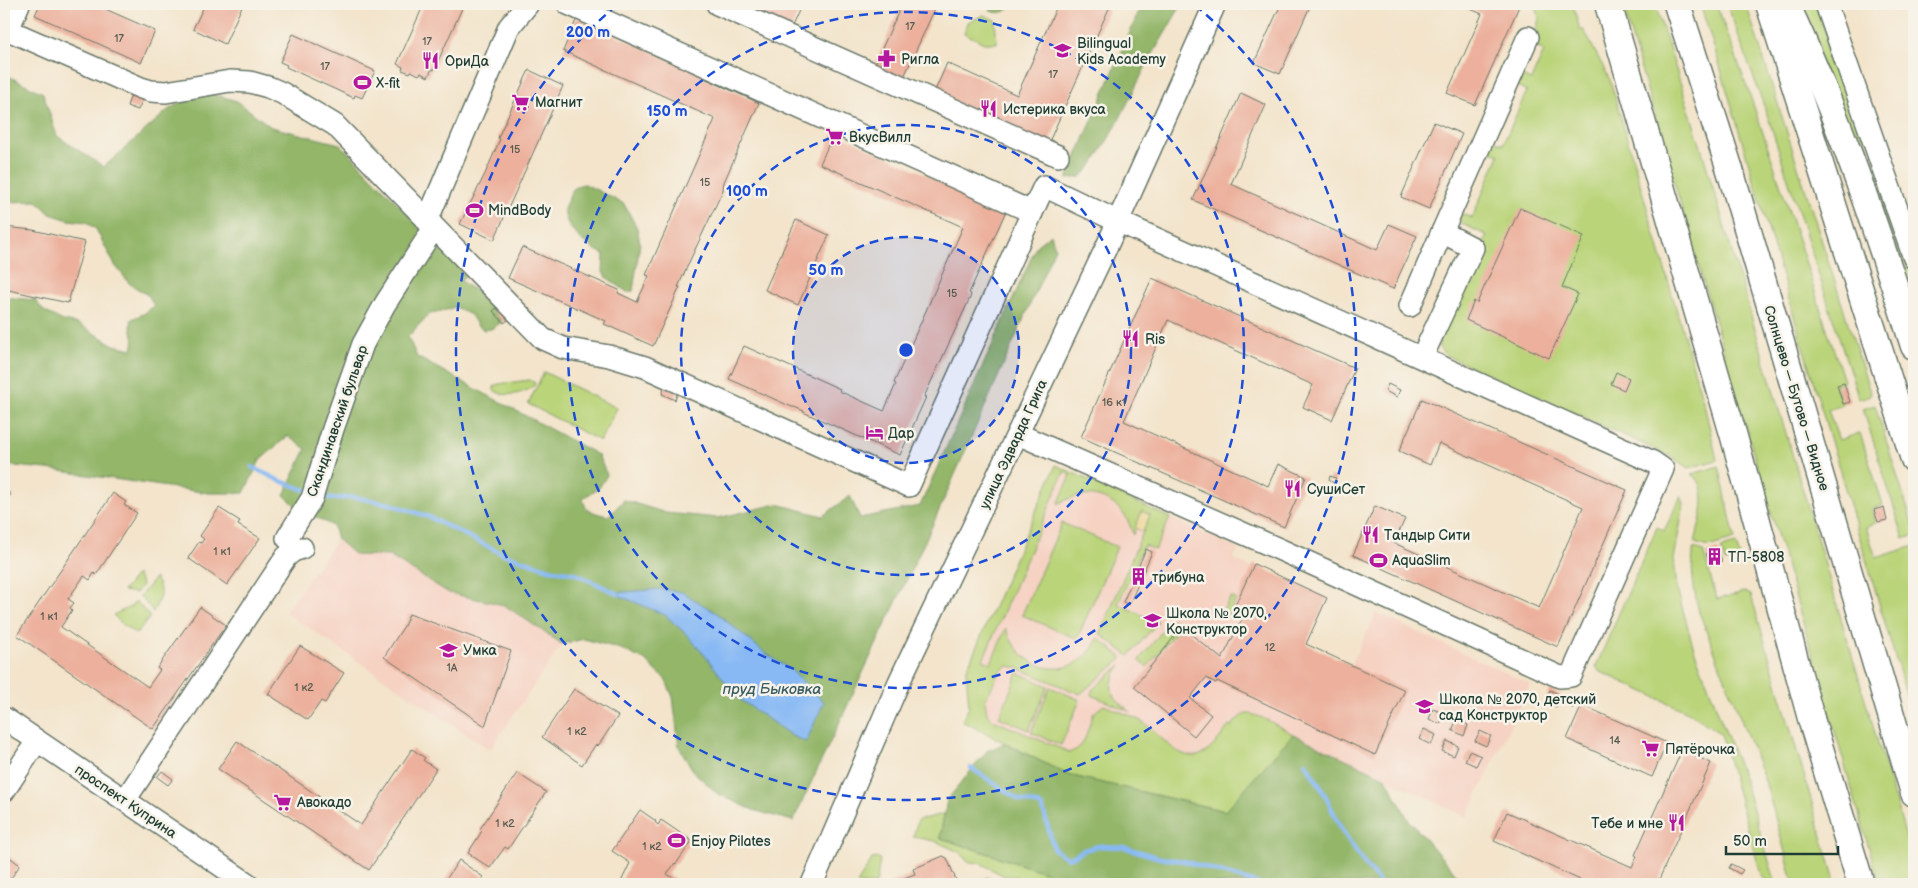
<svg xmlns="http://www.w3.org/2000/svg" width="1918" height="888" font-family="'Balsamiq Sans',sans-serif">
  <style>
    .built { fill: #f6d2c3 }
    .green { fill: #bad479; stroke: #6c8856 }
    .forest { fill: #93b669; stroke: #597a4e }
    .sand { fill: #eeda9e; stroke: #868c69 }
    .water { fill: #88b9f4; stroke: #547b94 }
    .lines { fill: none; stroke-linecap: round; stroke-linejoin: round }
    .stream { stroke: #88b9f4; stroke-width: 4.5 }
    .building { fill: #ecb09c }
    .minor-casing { stroke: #697769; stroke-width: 24 }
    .major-casing { stroke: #697769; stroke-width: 29 }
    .minor { stroke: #fff; stroke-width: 21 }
    .major { stroke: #fff; stroke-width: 26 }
    .ring { fill: none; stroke: #1d4ed8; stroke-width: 2.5; stroke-dasharray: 9 6 }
    .labels { text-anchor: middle; stroke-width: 5; stroke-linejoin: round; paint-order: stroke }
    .number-label { font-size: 11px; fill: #525a4e }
    .poi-label { font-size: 14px; fill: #1f3d34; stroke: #f7f3e8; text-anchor: start }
    .street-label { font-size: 14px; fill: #1f3d34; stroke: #f7f3e8 }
    .water-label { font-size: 15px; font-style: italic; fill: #395c64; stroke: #f7f3e8 }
    .centre { fill: #1d4ed8; stroke: #f7f3e8; stroke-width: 2.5 }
    .ring-label { font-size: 15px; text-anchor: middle; font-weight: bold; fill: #1d4ed8; stroke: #f7f3e8; stroke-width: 5; stroke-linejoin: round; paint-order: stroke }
  </style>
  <rect width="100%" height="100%" fill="#f7f3e8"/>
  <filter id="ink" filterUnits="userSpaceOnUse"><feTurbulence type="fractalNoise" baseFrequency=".02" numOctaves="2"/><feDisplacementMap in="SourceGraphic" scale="10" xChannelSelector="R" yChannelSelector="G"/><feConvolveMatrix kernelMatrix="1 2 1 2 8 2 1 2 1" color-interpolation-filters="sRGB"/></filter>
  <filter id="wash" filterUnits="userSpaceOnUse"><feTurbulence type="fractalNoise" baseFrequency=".0096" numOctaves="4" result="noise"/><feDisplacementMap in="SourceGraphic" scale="20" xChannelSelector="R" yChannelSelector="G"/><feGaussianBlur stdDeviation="1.12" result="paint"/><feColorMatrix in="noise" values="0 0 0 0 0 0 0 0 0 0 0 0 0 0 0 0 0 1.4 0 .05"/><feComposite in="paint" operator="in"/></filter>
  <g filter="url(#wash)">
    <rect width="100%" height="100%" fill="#f3e4cb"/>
    <g class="built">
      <path d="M1056,465L1238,549L1234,559L1252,568L1254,564L1327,598L1306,644L1351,665L1376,613L1530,684L1467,817L1293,734L1226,811L962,721L969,707L966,671Z"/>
      <path d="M337,539L356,555L389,556L449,593L504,605L562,644L490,750L285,612Z"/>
    </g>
    <g class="green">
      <path d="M1536,4H1573L1580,30H1584L1610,80L1705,408L1717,460L1689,468L1670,456L1447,356L1439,348V339L1487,236L1461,223L1459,213L1472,218L1499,155L1487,149L1491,139L1503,144L1527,91L1515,85L1519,75L1531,80L1544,51L1532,45L1539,19Z"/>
      <path d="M1622,4H1655L1700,144L1914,864V884H1880L1879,882Z"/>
      <path d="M1700,4H1716C1765,128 1802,255 1844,381L1835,384L1842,405L1828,410L1839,440L1860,433L1883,505L1872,509L1876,523L1866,527L1876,558L1914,546V721L1718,60Z"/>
      <path d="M1727,4H1746L1871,395L1859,399L1769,120Z"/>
      <path d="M1799,4H1816L1914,274V315Z"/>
      <path d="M984,15L995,20L997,43H984L964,33L968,22Z"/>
      <path d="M544,372L617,408L600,441L528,404Z"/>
      <path d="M530,380L535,383L534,386C526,393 503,399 494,390V387L498,384Z"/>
      <path d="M1875,405L1914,529V535L1904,539L1863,409Z"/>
      <path d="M1056,465L1170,518L1155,550L1144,545L1118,604L1158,622L1129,656L1100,634L1150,515L1142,511L1133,535C1125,499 1089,485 1058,504L1071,475L1064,472L983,660L991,663L1006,628C1021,675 1077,684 1098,638L1123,658L1080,694L1015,667L1007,666L999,672L985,701L987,714L995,721L1069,752C1087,750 1087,726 1094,713C1096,710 1102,707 1104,705C1117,711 1132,715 1144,723C1160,734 1183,768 1206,752C1215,746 1222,734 1229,726L1231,727C1235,722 1239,716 1246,714C1256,712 1283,729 1293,734L1226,811L1068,775L962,721L969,707L966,671Z"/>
      <path d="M1719,466L1735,539L1708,547L1695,543C1699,523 1712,488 1692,474Z"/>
      <path d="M1681,496L1684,503L1674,559L1677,589L1694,649L1744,780L1776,884L1762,878L1721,734L1690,713L1599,671L1596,666L1657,527L1664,531Z"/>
      <path d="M1062,523L1117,547L1077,639L1022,615Z"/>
      <path d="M1736,544L1740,558L1725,562L1721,548Z"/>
      <path d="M1694,548L1703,551L1717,599L1744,592L1751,595L1836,884H1794L1765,781L1699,612C1694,590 1690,570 1694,548Z"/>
      <path d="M137,574L142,585L136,593L123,591Z"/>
      <path d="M155,578C164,593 160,597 153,612L140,596Z"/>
      <path d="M1231,597L1236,599L1229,613L1223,610Z"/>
      <path d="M136,601L150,617L136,634L123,625L113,615L132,606Z"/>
      <path d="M1172,619L1181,626L1147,667L1139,660Z"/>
      <path d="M1121,665C1105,687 1110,696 1131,712L1092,695V690Z"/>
      <path d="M1018,673L1048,686L1029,730L999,717Z"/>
      <path d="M1050,687L1080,700L1061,745L1031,732Z"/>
      <path d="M944,814L940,838L1081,884H1031L1015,876H1004L980,863L970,862L962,856L959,852L935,841L913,837L918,820Z"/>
      <path d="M879,858L880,860L876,884H857L872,859Z"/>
      <path d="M987,877L1000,883L1001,884H975Z"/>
    </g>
    <g class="forest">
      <path d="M988,4H1015C1007,11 1001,15 991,11Z"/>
      <path d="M1142,4H1182L1147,64L1116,126L1093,164L1081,177L1067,179Z"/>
      <path d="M4,74L43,93L57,136L104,167L168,110L190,97L213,94L237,101L271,127L340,144L466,274L461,281L472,289L483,292L495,309L493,311L502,322L491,329L484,330L477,325L471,315L454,307L441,312L429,314L408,337L417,357L598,455L607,475L599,488L583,498C584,512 596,513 608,516L624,500L666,513L718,518L777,504L823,516L850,496L860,518L920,506L1037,245L1051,234L1055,248L933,524L793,821L753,810L718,794L694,772L679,747L673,697L665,679L646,661L621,649L584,639L562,644L504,605L449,593L389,556L355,555L337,539L333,526L297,507L284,495L306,449L288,436L260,460L244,493H208L47,469L4,465V297L35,300L44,311L63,321L78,324L114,345L132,349C137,334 128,331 132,319L145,313L154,306L149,296L130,284L114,264L96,229L86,222L69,220L50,214L37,201L11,202L4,198Z"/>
      <path d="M585,184L624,204L637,228L640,243L633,291L630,292H627L606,277L603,272L604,254C588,248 564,228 564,209C565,205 567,201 569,198C572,189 575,185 585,184Z"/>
      <path d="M1293,734L1386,778L1408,819L1463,882L1469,884H1081L940,838L947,800L987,751L1004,743L1068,775L1225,811Z"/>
    </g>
    <path class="sand" d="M1142,511L1150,515L1143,532L1135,528Z"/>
    <path class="water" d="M660,589L682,592L718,614L765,653L791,670L824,702L806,742L792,736L738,698L707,658L687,635L665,615L613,593Z"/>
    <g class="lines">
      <g class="stream">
        <path d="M252,467L278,480L308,491"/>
        <path d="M318,494L331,499L353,497L390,504L429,517L503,554L553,570L574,573L618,594"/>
        <path d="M1305,762L1323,791L1342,830L1363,862L1381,884"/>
        <path d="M971,768L1019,800L1040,805L1043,809L1054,849L1067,858L1074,856L1084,850L1099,846L1123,847L1160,858L1184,861L1259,884"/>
      </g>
    </g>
    <g id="blocks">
      <g class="building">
        <path d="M40,4H94L155,31L141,63L35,15Z"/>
        <path d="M205,4H243L225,44L193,29Z"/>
        <path d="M424,4H464L434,70L432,69L428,77L421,73L419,75L411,71L410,73L402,70L403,67L397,64Z"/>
        <path d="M768,4H802L791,28L763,15Z"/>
        <path d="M902,4H937L903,79L874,66Z"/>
        <path d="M1058,4H1111L1048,144L934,93L947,63L1017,95Z"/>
        <path d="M1281,4H1311L1280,74L1254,63Z"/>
        <path d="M1459,4H1520L1475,105L1447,93L1482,14Z"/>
        <path d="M577,18L705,75L704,78L759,103L724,182L723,190L691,258L678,287H680L653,346L604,324L606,321L508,278L522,247L619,290L618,293L637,302L649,276L646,275L715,119L563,51Z"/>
        <path d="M293,34L375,71L362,98L355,95L354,98L286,67L287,65L280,62Z"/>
        <path d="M529,70L563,86L494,240L460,224L485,174L500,139L498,138L500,133Z"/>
        <path d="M132,92L144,97L138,110L127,106Z"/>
        <path d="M1241,93L1266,105L1231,184L1377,250L1389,224L1417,236L1393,289L1193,200Z"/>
        <path d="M1434,122L1462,134L1429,209L1401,197Z"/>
        <path d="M834,132L1006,211L969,293L971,294L970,298L924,397H926L900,455L803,412L804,411L794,407H792L729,379L744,346L840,389L839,391L884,411L896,384L894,383L963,227L820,164Z"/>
        <path d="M1520,208L1584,236L1562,287L1578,294L1549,358L1466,320L1474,301L1477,303Z"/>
        <path d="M796,220L829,235L798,305L765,290Z"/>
        <path d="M4,227L33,230L85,242L68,303L4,289Z"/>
        <path d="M1152,278L1355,368L1332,420L1303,407L1313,385L1168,320L1161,336L1124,421L1268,486L1278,464L1306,477L1284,527L1081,437Z"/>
        <path d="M498,307L509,319L504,323L493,311Z"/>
        <path d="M1616,372L1629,378L1624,390L1611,384Z"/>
        <path d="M1844,383L1850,402L1843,404L1837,385Z"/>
        <path d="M1388,384L1400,390L1397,397L1385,391Z"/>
        <path d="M665,386L678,392L675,400L662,394Z"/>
        <path d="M1422,399L1627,490L1558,647L1353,555L1375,506L1405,519L1394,543L1539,608L1583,507L1439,443L1430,465L1399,451Z"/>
        <path d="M1330,476L1336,478L1334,483L1329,480Z"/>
        <path d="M4,489L11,494L4,504Z"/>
        <path d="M113,493L126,502L124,505L137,513L96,575L94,573L90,580L84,576L68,599L74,603L70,608L72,610L61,627L148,687L160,670L157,668L200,607L226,625L153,729L17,635Z"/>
        <path d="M1884,507L1887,520L1878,522L1874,510Z"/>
        <path d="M219,508L240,521L238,525L260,538L227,585L188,558L199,542L201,543L204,539L200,536Z"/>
        <path d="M1146,549L1152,552L1129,605L1123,602Z"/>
        <path d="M1718,549L1722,561L1710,565L1706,553Z"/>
        <path d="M1254,564L1327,598L1306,644L1405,690L1375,755L1217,681L1216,683L1206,678L1190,698L1211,715L1194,736L1134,687L1182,627L1222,659L1242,619L1231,614Z"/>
        <path d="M409,614L511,651L485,726L384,657L404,626Z"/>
        <path d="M300,646L344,673L325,703L321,701L308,720L268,694Z"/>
        <path d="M574,689L618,716L598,746L596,744L582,765L542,737Z"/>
        <path d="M1550,690L1562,696L1556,707L1545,702Z"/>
        <path d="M1571,700L1576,702L1573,708L1568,706Z"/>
        <path d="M1582,705L1667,743L1652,777L1567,739Z"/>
        <path d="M1433,709L1445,714L1440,724L1429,719Z"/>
        <path d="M1457,720L1468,725L1464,736L1452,730Z"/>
        <path d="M1424,729L1436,735L1431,745L1419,739Z"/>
        <path d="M1480,731L1491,736L1486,746L1475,741Z"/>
        <path d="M237,741L361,825L412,749L425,758L423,760L436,769L369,870L218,769Z"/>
        <path d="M1447,741L1458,746L1454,756L1442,751Z"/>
        <path d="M1682,750L1711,763L1657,884H1589L1494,841L1507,812L1632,867L1637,856L1635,855Z"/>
        <path d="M1469,751L1481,756L1476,766L1465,761Z"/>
        <path d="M162,771L173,779L168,785L157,777Z"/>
        <path d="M517,773L546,792L508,849L505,847L490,868L468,853L482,831L480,829Z"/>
        <path d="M640,810L656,821L655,822L658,825L661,820L692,841L676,864L675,863L667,874L683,884H620L630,863L612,851Z"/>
        <path d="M4,853L20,865L7,884H4Z"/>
        <path d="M943,856L947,858L956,880L953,881L954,884H892L893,882L915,874L913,869Z"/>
        <path d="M459,860L483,877L480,882L483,884H443Z"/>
        <path d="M1731,864L1743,870L1740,874L1729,868Z"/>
      </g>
    </g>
  </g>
  <g filter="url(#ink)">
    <use href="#blocks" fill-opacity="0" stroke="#697769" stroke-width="1"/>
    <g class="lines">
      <defs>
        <g id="minor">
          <path d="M19,4L8,30L141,88L151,91L166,92L230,81L250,82L268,87L282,93L335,125L543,339L563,348L609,356L645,367L909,486L1044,186L1117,221L1653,462L1663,469L1571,676L1560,677L1281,550L1018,434"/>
          <path d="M568,4L1032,212"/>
          <path d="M717,4L1058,156"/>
          <path d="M1826,4L1914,258"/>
          <path d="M427,221L509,27L528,4"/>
          <path d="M1410,306L1442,232"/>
          <path d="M1422,357L1473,248L1442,232L1528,37"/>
          <path d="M287,538L312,498L333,429L363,344L385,304L434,228"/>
          <path d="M4,718L248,884"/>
          <path d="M4,791L37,741"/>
          <path d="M125,800L286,557L293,551L302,548"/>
          <path d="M812,884L899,682L1106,248L1215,4"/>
        </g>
        <g id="major">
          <path d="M1608,4L1734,437L1812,722L1861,884"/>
          <path d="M1677,4L1730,170L1914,793"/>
          <path d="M1769,4L1914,459"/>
          <path d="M1786,4C1838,114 1877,230 1914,346"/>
        </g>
      </defs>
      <use href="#minor" class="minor-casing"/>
      <use href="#major" class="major-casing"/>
      <use href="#minor" class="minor"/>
      <use href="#major" class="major"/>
    </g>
  </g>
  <circle cx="906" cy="350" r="113" fill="#1d4ed8" fill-opacity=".12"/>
  <g class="ring">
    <circle cx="906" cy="350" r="113"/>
    <circle cx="906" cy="350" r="225"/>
    <circle cx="906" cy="350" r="338"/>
    <path d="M1195 5A450 450 0 1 1 617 5"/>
  </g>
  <defs>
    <symbol id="school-bare" viewBox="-9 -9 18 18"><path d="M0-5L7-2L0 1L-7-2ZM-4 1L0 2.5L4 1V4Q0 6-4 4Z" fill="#b5179e" stroke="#f7f3e8" stroke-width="2.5" paint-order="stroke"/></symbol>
    <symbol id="pharmacy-bare" viewBox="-9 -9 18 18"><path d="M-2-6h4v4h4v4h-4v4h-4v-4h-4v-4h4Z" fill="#b5179e" stroke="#f7f3e8" stroke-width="2.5" paint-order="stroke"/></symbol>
    <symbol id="restaurant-bare" viewBox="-9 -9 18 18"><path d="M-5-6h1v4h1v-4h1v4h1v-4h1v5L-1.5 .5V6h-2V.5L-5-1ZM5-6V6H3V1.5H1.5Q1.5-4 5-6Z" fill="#b5179e" stroke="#f7f3e8" stroke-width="2.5" paint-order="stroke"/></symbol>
    <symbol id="stadium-bare" viewBox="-9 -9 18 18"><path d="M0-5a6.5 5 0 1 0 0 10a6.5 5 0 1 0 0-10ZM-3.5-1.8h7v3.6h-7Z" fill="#b5179e" stroke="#f7f3e8" stroke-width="2.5" paint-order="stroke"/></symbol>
    <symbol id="supermarket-bare" viewBox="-9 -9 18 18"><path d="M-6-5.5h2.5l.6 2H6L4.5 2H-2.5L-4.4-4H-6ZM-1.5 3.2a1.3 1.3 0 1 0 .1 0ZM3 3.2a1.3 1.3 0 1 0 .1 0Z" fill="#b5179e" stroke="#f7f3e8" stroke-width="2.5" paint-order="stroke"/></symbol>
    <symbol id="hotel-bare" viewBox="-9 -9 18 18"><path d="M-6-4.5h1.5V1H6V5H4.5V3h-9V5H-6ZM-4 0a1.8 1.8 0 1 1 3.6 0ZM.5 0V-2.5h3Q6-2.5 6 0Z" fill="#b5179e" stroke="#f7f3e8" stroke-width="2.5" paint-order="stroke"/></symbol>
    <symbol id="building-bare" viewBox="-9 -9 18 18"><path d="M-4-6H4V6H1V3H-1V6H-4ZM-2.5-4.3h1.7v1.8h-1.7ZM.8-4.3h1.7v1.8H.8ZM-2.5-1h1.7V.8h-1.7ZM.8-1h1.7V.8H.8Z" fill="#b5179e" stroke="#f7f3e8" stroke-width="2.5" paint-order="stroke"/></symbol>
  </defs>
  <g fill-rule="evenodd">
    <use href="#school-bare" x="1050" y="38" width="25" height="25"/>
    <use href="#pharmacy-bare" x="874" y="46" width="25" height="25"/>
    <use href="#restaurant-bare" x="418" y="48" width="25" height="25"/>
    <use href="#stadium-bare" x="350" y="70" width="25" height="25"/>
    <use href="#supermarket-bare" x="508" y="90" width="25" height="25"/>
    <use href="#restaurant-bare" x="976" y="96" width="25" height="25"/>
    <use href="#supermarket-bare" x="822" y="124" width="25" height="25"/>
    <use href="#stadium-bare" x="462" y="198" width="25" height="25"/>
    <use href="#restaurant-bare" x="1118" y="326" width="25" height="25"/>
    <use href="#hotel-bare" x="862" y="420" width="25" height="25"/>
    <use href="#restaurant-bare" x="1280" y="476" width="25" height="25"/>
    <use href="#restaurant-bare" x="1358" y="522" width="25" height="25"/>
    <use href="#building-bare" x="1702" y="544" width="25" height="25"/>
    <use href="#stadium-bare" x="1366" y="548" width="25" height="25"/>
    <use href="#building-bare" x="1126" y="564" width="25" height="25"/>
    <use href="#school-bare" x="1140" y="608" width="25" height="25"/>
    <use href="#school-bare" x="436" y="638" width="25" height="25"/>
    <use href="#school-bare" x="1412" y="694" width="25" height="25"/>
    <use href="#supermarket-bare" x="1638" y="736" width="25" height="25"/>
    <use href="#supermarket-bare" x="270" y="790" width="25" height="25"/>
    <use href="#restaurant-bare" x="1664" y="810" width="25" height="25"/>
    <use href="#stadium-bare" x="664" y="828" width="25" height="25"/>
  </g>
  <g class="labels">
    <g class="number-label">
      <text x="910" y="30">17</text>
      <text x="119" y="42">17</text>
      <text x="427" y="45">17</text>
      <text x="325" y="70">17</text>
      <text x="1053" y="78">17</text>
      <text x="515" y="153">15</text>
      <text x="705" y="186">15</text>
      <text x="952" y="297">15</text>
      <text x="1114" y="406">16 к1</text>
      <text x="222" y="555">1 к1</text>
      <text x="49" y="620">1 к1</text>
      <text x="1270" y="651">12</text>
      <text x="452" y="671">1А</text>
      <text x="304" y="691">1 к2</text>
      <text x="577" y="735">1 к2</text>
      <text x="1615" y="744">14</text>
      <text x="505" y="827">1 к2</text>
      <text x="652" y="850">1 к2</text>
    </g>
    <g class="poi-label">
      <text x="1077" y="48">Bilingual<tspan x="1077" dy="16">Kids Academy</tspan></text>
      <text x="901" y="64">Ригла</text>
      <text x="445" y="66">ОриДа</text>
      <text x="376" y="88">X-fit</text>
      <text x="535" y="107">Магнит</text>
      <text x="1003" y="114">Истерика вкуса</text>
      <text x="849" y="142">ВкусВилл</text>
      <text x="488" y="215">MindBody</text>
      <text x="1145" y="344">Ris</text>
      <text x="888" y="438">Дар</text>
      <text x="1307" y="494">СушиСет</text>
      <text x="1384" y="540">Тандыр Сити</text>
      <text x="1728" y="562">ТП-5808</text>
      <text x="1392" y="565">AquaSlim</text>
      <text x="1152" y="582">трибуна</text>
      <text x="1166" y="618">Школа № 2070,<tspan x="1166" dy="16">Конструктор</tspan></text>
      <text x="463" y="655">Умка</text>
      <text x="1439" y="704">Школа № 2070, детский<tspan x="1439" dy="16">сад Конструктор</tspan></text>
      <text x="1665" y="754">Пятёрочка</text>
      <text x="297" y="807">Авокадо</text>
      <text x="1663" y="828" text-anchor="end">Тебе и мне</text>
      <text x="691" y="846">Enjoy Pilates</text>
    </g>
    <g class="street-label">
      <text transform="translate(1797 398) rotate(73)" y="5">Солнцево — Бутово — Видное</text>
      <text transform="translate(337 421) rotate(-71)" y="5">Скандинавский бульвар</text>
      <text transform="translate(1013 444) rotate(-65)" y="5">улица Эдварда Грига</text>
      <text transform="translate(126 801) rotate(34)" y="5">проспект Куприна</text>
    </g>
    <g class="water-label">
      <text x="772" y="694">пруд Быковка</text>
    </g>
  </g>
  <circle cx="906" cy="350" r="8" class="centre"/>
  <g class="ring-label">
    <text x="588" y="37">200 m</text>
    <text x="667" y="116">150 m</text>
    <text x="747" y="196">100 m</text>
    <text x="826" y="275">50 m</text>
  </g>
  <rect width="1918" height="888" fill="none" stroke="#f7f3e8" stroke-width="20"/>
  <path d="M1726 846v8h112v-8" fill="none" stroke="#1f3d34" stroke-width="2.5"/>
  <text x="1733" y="846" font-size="15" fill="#1f3d34" stroke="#f7f3e8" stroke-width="4" paint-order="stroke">50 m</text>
</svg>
